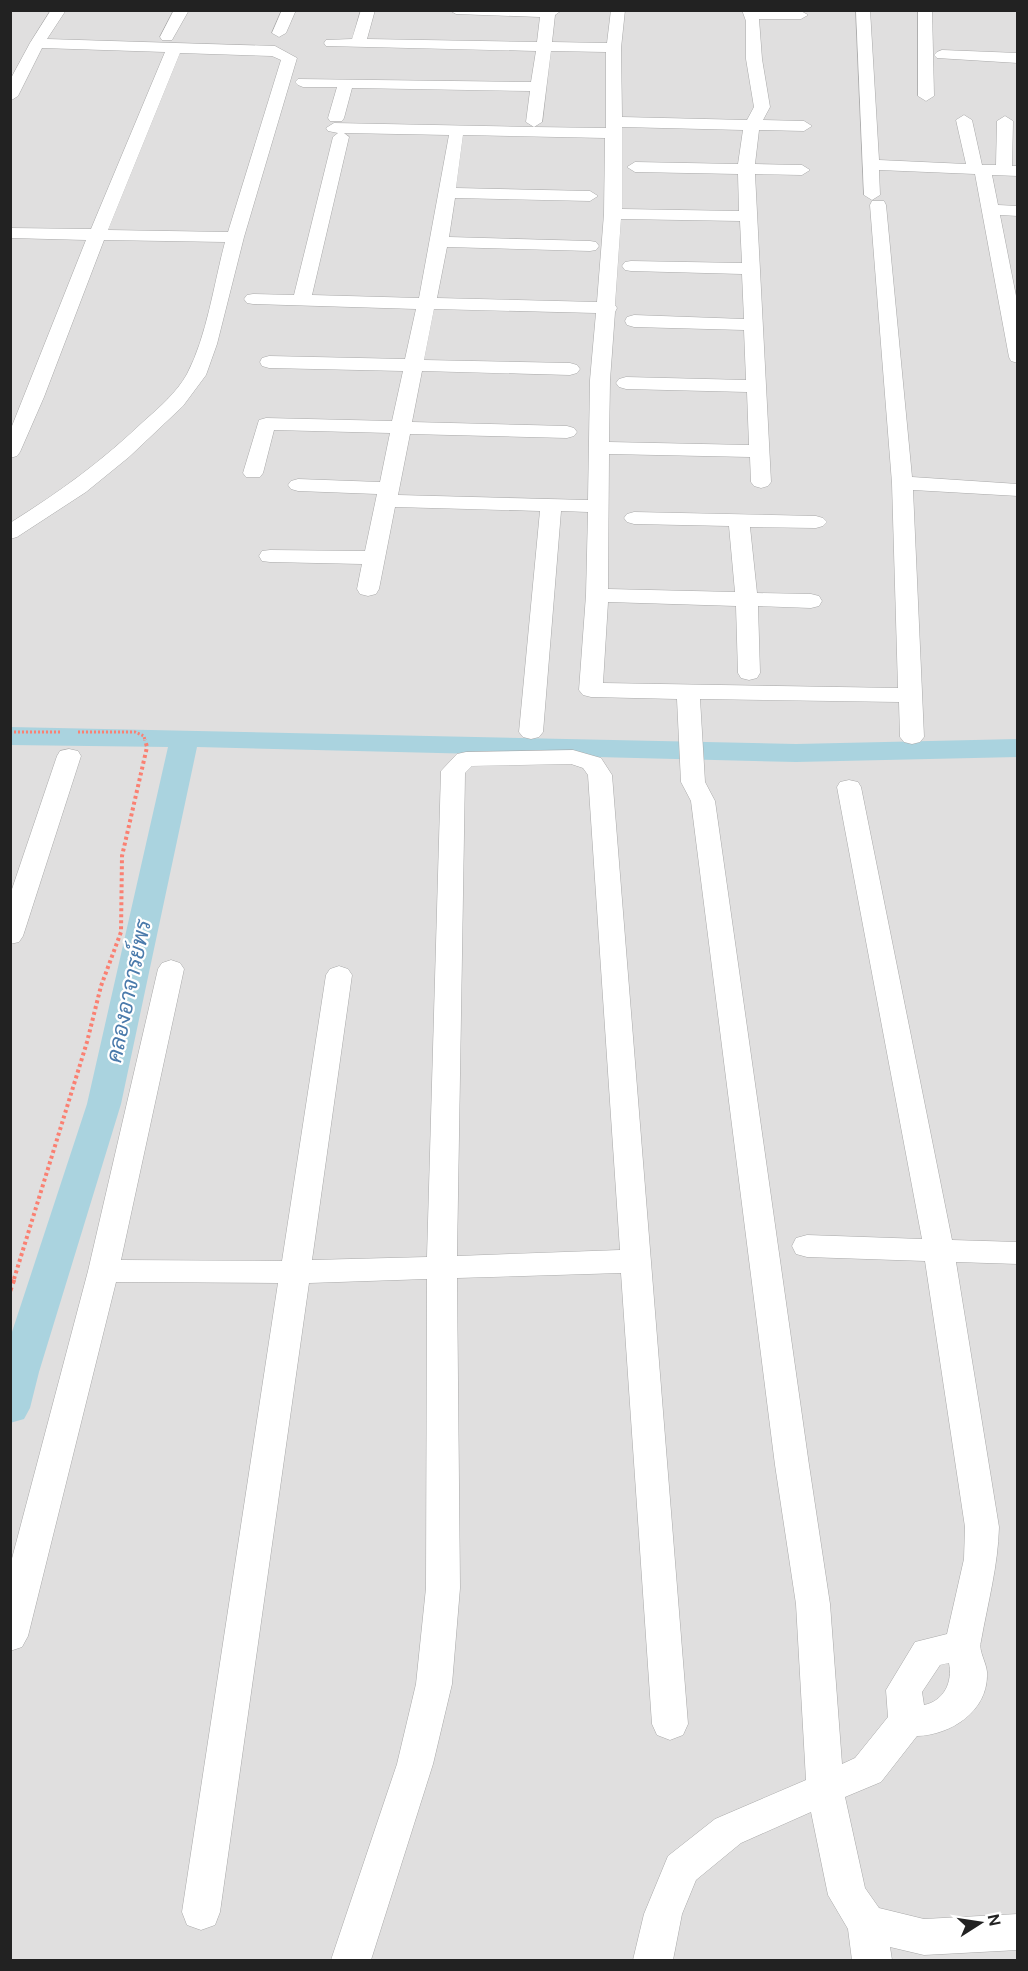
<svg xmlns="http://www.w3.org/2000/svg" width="1028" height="1971" font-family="'DM Sans',Sarabun,sans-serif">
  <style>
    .residential { fill: #e0dfdf }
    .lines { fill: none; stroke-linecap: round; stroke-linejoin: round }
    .canal { fill: #aad3df; fill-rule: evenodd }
    .street-casing { stroke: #a9a9a9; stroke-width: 1 }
    .path-far2 { stroke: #fa8072; stroke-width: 3; stroke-dasharray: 2 2; stroke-linecap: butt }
    .path-far1 { stroke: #fa8072; stroke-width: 4; stroke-dasharray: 3 3; stroke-linecap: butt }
    .path { stroke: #fa8072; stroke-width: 4.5; stroke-dasharray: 4 4; stroke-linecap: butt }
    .street { fill: #fff; fill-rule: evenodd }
    .labels { text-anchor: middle; stroke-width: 4.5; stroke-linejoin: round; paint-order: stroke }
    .water-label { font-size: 22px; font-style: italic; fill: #4a7aab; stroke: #fff }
  </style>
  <rect width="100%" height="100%" fill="#f2efe9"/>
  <path class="residential" d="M10,11H1017V1960H11Z"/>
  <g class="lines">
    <path class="canal" d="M10,727L796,744L1018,739V757L796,762L197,747L121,1104L39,1372L30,1408L24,1419L10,1423V1338L87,1104L168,747L10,745Z"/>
    <defs>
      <g id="street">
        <path d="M51,10H66L47,39L275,46L297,58L244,237L217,344L206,375L183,406L129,457L86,492L17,537L10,539V523C61,491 101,462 144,421C160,407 177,392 187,374C207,336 214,283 225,242L104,240L44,397L20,452L17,456L10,458V431L86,240L10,238V228L91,229L165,52L42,48L18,96L10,101V80L30,43ZM180,53L272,56L281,60L228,232L108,230Z"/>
        <path d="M174,10H189L172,40H162L160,37Z"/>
        <path d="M282,10H296L286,33L279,37L272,33Z"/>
        <path d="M361,10H375L367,39L537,42L540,17L456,14L449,10H562L555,15L552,42L607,43L611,10H625L621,48L622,117L747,120L754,107L746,59V21L742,10L801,11L808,15L801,19H759L762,59L770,107L763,120L804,121L812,126L804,131L759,130L755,164L802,165L810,170L802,175L755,174L771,482L768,486L761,488L754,486L751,482L750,457L609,454L608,589L735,592L729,526L634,524L627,522L624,518L627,514L634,512L816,516L823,518L827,522L823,526L816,528L750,527L757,593L811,594L819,596L822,601L819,606L811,608L758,606L760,673L757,678L749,680L741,678L738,673L736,606L608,602L603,683L898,688L892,483L870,205L872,201H884L886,205L912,477L1018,484V496L913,490L924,737L920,742L912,744L904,742L900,737L899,702L700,699L705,782L715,801L809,1465L830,1604L842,1764L855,1758L888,1717L886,1690L915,1642L947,1634L964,1559L965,1527L925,1261L807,1257L796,1254L792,1246L796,1238L807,1235L922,1239L837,787L840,782L849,780L858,782L861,787L952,1240L1018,1242V1264L956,1262L999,1527C998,1566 988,1602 981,1641C978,1651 986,1661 987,1672C989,1711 951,1735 917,1736L881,1782L845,1797L865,1888L879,1908L924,1919L1018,1914V1950L924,1955L890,1947L892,1960H852L848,1929L828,1895L811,1812L741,1843L696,1880L682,1914L673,1960H633L644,1914L668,1856L715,1819L806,1780L796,1604L775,1465L691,801L681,782L677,699L591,697L583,695L579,690L586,595L588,512L561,511L543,732L539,737L531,739L523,737L519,732L540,511L395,507L379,589L376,594L368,596L360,594L357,589L362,564L270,562L262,561L259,556L262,551L270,550L365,551L377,494L298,491L291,489L288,485L291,481L298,479L380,482L390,433L274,430L263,473L260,477H246L243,473L259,420L266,418L392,421L403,371L269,368L262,366L260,362L262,358L269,356L405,359L416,309L253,304L247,303L244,299L247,295L253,294L294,295L333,137L338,133L328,131L326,128L334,123L534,127L526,122L530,91L352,88L344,118L342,121H330L328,118L337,87H303L298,85L295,82L298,79L531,82L536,51L326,46L324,43L326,40L352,39ZM551,51L606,52V128L534,127L542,122ZM622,127L743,130L738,164L635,162L627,167L635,172L738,174L739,211L622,209ZM344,133L449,135L419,298L312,295L349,137ZM463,135L605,138L604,214L597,302L437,298L447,247L590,251L596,250L599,246L596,242L590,241L449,237L455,198L590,201L598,196L590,191L456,188ZM621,219L740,221L742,263L631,261L625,262L622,266L625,270L631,271L742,274L744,319L634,315L627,317L625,321L627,325L634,327L744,330L746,380L626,377L619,379L616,383L619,387L626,389L747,392L749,445L609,442L610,380L615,312L617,308L615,305ZM434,309L596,313L590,380L588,500L398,495L410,434L567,438L574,436L577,432L574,428L567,426L412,422L422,371L570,375L577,373L580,369L577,365L570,363L424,360ZM949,1663C953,1682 944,1701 924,1705L922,1692L940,1665Z"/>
        <path d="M856,10H870L879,160L966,164L956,120L964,115L972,120L982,165H996L997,121L1005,116L1013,121L1012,166H1018V176L992,175L998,205L1018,206V216L1000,215L1018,306V363L1011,361L1009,357L975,174L879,170L880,195L872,200L864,195Z"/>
        <path d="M918,10H932L934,96L926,101L918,96Z"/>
        <path d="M942,50L1018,53V63L937,58L934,55L937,52Z"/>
        <path d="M69,749L78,751L81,756L23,936L19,942L10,944V895L57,756L60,751Z"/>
        <path d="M573,750L601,758L612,775L688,1724L683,1735L670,1740L657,1735L652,1724L621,1273L457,1278L460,1588L452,1684L433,1764L371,1960H331L397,1764L416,1684L426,1588L427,1279L309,1283L220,1912L215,1925L201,1930L187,1925L182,1912L278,1283L116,1282L28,1636L22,1647L10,1651V1566L88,1271L158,969L162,963L171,960L180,963L184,969L121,1260L282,1261L326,975L330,969L339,966L348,969L352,975L312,1260L427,1257L441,771L457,754L466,752ZM571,764L583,768L588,775L620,1250L457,1256L465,773L472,766Z"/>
      </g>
    </defs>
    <use href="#street" class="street-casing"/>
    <g class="path-far2">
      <path d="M10,732H62"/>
      <path d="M78,732H135L144,736L145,741"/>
    </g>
    <path class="path-far1" d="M14,1279L87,1042L101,986L121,932L122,856L147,747L145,740"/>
    <path class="path" d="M10,1291L15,1277"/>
    <use href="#street" class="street"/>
  </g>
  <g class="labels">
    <g class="water-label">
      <text transform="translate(128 991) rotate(-78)" y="8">คลองอาจารย์พร</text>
    </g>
  </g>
  <rect width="1028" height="1971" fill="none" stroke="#222222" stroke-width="24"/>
  <g transform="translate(980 1923) rotate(78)" stroke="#ffffff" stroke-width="4.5" paint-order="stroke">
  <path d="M0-4.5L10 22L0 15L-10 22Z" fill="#222222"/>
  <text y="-9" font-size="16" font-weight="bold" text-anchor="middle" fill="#222222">N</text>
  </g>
</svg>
